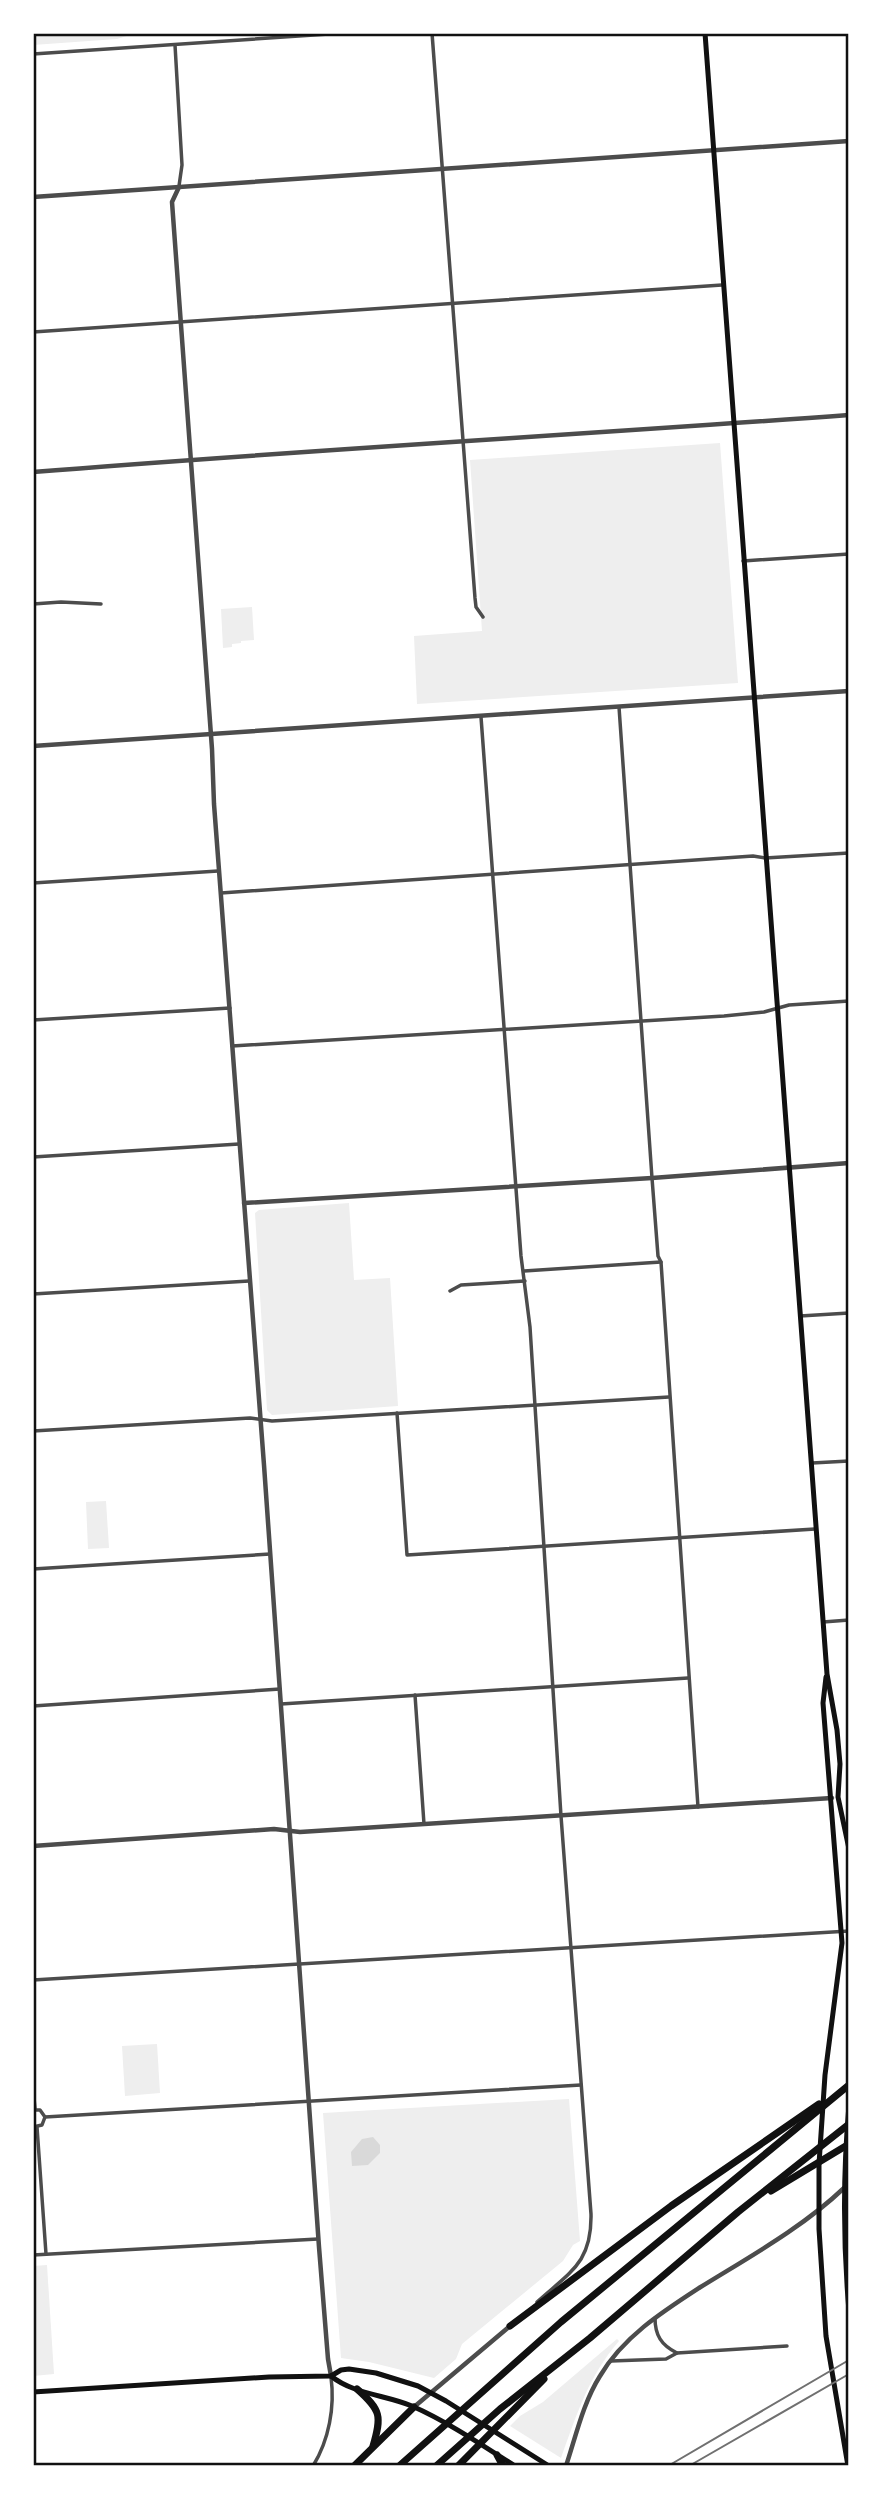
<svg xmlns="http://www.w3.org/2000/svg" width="882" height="2499" font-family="'Fira Sans Condensed',sans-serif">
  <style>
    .green { fill: #eee }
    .water { fill: #d9d9d9 }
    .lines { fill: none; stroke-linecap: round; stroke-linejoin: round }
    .minor { stroke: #4c4c4c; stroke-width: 3.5 }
    .tertiary { stroke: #4c4c4c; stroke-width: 4.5 }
    .secondary { stroke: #111; stroke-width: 5 }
    .motorway { stroke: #111; stroke-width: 7 }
    .tram { stroke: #707070; stroke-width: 2 }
    .neatline { fill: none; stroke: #111; stroke-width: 2.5 }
  </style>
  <rect width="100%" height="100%" fill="#fff"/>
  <g class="green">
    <path d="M33,33H130V35L117,39L33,45Z"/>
    <path d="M720,443L738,683L417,704L414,636L482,631L470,460Z"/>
    <path d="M252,607L254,640L241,641V643L232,644V647L223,648L221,609Z"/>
    <path d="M349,1203L354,1280L390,1278L398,1406L272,1415L267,1410L255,1213L259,1210Z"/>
    <path d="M106,1501L109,1548L88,1549L86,1502Z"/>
    <path d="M157,2044L160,2093L125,2096L122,2046Z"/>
    <path d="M569,2099L580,2241L573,2245L563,2261L462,2344L456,2359L434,2378L369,2362L341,2358L323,2113Z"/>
    <path d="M47,2265L54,2374L33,2376V2266Z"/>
    <path d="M617,2339L619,2341C588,2377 577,2414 561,2458L510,2426L520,2416L543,2402Z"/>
  </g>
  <path class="water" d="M373,2137L380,2145V2153L368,2165L352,2166L351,2152L362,2139Z"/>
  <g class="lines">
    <g class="minor">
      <path d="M432,33L475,598L476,607L483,617"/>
      <path d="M175,45L182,165L179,186"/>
      <path d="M33,54L344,33"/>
      <path d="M33,332L722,285"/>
      <path d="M743,561L849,554"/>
      <path d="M33,604L61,602L101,604"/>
      <path d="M619,707L652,1178L658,1256L661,1262L698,1807"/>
      <path d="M481,717L521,1256L530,1327L561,1816L591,2214C592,2263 570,2272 537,2302"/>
      <path d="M33,883L218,871"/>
      <path d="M221,893L753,856L765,858L849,853"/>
      <path d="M33,1020L230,1008"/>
      <path d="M232,1046L724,1016L764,1012L789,1005L849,1001"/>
      <path d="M33,1157L239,1144"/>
      <path d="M524,1271L661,1262"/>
      <path d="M450,1291L461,1285L525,1281"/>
      <path d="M33,1294L249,1281"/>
      <path d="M800,1316L849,1313"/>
      <path d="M397,1413L407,1555L815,1529"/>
      <path d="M33,1431L250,1418L272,1421L669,1397"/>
      <path d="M812,1463L849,1461"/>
      <path d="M33,1569L270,1554"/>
      <path d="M823,1622L849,1620"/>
      <path d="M415,1695L424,1824"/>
      <path d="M281,1704L688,1678"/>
      <path d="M33,1706L280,1689"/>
      <path d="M33,1980L849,1931"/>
      <path d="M33,2087L35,2109"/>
      <path d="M33,2110H40L45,2117L42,2125L33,2127"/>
      <path d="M45,2117L581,2085"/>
      <path d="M37,2127L46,2254"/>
      <path d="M33,2255L318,2239"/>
      <path d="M655,2318C655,2335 661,2345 677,2353"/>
      <path d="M611,2361L666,2359L677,2353L787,2346"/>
      <path d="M313,2466C329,2440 335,2407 331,2377"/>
    </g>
    <g class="tertiary">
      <path d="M179,187L172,202L212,749L214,804L264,1465L319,2247L328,2359L331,2376"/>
      <path d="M33,197L849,141"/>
      <path d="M33,472C305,450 577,435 849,415"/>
      <path d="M33,746L849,691"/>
      <path d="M244,1203L652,1178L849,1163"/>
      <path d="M33,1846L274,1829L300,1832L832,1798"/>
      <path d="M414,2407L510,2326"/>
      <path d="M566,2466C576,2436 583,2403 600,2376C623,2337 662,2312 699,2288C749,2257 802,2228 844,2188"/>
    </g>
    <g class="secondary">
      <path d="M705,33L827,1674L837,1730L840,1764L838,1797L849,1849"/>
      <path d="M826,1677L823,1703L842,1943L825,2075L819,2164V2229L826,2336L848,2466"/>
      <path d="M849,2105C843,2173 843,2242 849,2311"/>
      <path d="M331,2376C353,2394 386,2395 412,2406C448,2422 482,2445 515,2466"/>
      <path d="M33,2392L269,2377L331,2376L341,2370L349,2369L376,2373L418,2386L446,2401L549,2466"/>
    </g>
    <g class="motorway">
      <path d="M771,2191L849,2144"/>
      <path d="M510,2326L671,2206L819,2104"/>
      <path d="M357,2389C381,2410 382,2416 373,2446"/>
      <path d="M497,2455L503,2466"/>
      <path d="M354,2466L414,2407"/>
      <path d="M399,2466L561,2322L849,2085"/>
      <path d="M436,2466L500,2409L590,2338L738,2212L849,2124"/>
      <path d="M458,2466L544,2379"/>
    </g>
    <g class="tram">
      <path d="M668,2466L849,2360"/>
      <path d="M689,2466L849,2374"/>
    </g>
  </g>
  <rect width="882" height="2499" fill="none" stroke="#ffffff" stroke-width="70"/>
  <rect x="35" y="35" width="812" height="2429" class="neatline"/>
</svg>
